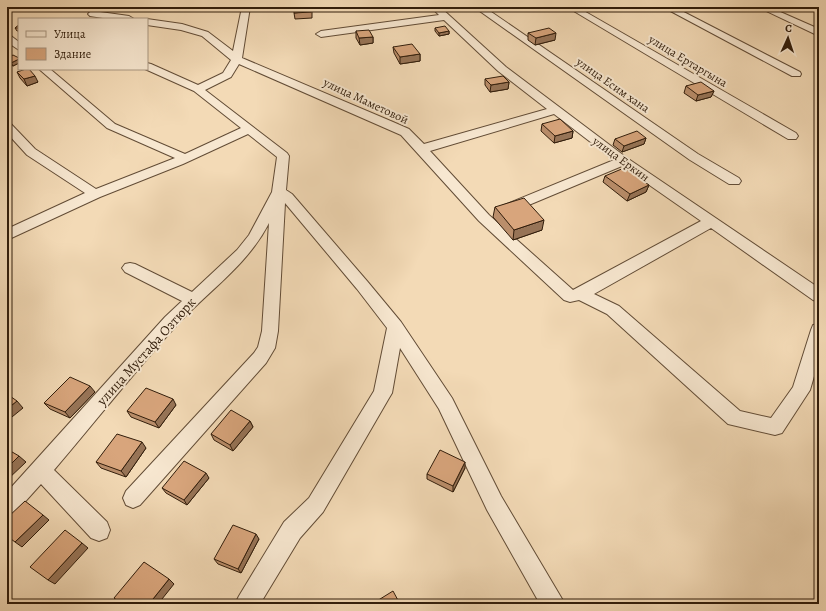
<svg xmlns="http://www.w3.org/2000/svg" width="826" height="611" font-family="Alegreya,serif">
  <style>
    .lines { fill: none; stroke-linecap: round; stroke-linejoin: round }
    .street-casing { stroke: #624c36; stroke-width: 2 }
    .street { fill: #f7e7d0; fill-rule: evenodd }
    .wall { fill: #ba8e6b; stroke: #311d0b }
    .shaded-wall { fill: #977457; stroke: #311d0b }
    .building { fill: #d8a57c; stroke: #311d0b }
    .labels { text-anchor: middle; stroke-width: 4; stroke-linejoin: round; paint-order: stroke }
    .far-street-label { font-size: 12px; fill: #311d0b; stroke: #f7e7d0 }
    .street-label { font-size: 14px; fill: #311d0b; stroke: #f7e7d0 }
  </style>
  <rect width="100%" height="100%" fill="#f3dab6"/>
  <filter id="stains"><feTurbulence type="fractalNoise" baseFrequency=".005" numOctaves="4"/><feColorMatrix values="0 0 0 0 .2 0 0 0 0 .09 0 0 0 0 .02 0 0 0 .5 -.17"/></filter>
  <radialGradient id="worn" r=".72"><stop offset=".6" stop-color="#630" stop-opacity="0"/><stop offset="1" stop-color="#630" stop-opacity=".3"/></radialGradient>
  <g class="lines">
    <defs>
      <g id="street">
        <path d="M242,7H250L242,58L393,122L409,129L424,144L547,109L498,71L444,20L321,37L316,34L321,31L439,15L431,7H440L506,67L627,158L819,288V302L813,300L711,228L594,294L619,306L740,411L771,418L793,387L811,330L813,325L819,324V359L810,390L782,433L775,435L728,424L607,314L579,300L570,302L564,300L479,221L401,135L239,64L231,77L205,90L287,153L289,156L286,190L292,194L367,281L401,322L452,398L501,496L565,604H540L487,510L439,409L400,348L392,393L389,398L323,512L300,538L260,604H235L239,596L284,522L309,498L374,391L387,328L357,289L285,203L278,331L275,348L266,363L140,505L133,508L126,505L123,498L126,491L254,353L258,347L262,331L269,223C247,266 208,291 176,326C134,372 95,422 54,470L107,522L110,530L107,538L99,541L91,538L41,484L14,514L7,517V492L165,317L182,301L125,272L122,268L125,264L130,263L135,264L192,292L237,250L249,235L272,192L277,157L248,134L183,164L100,197L7,240V229L85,193L27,155L7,133V122L11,124L35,149L96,189L175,158L107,128L39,69H50L115,124L185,154L241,128L194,91L145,69H147V63L151,64L198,85L223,73L231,60L202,36L181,30L147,25V19L182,24L208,32L233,51ZM554,114L614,160L502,206L500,209L502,212L507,213L512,212L622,166L701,221L573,290L489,215L430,151Z"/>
        <path d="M474,7H484L698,154L739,178L741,181L739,184H729L690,160Z"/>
        <path d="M567,7H577L796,133L798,136L796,139H788Z"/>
        <path d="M663,7H674L800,72L801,74L800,76H792Z"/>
        <path d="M758,7H769L819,29V36Z"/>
        <path d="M93,11L129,16L134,19H109L90,16L88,14L90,12Z"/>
        <path d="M7,35L11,36L19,42V50L7,42Z"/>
      </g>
    </defs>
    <use href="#street" class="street-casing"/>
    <use href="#street" class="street"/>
  </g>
  <g class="wall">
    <path d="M75,7H93L89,10L75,9Z"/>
    <path d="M407,7H420L408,8Z"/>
    <path d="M312,11V18L295,19L294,13Z"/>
    <path d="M19,25V31H17L15,28Z"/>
    <path d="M435,28L449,31V34L439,36L435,31Z"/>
    <path d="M356,31L373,37V43L360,45L356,38Z"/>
    <path d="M528,33L555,40L535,45L528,40Z"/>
    <path d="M393,47L420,54V61L400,64L394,53Z"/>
    <path d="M7,58H19V63L13,66L7,63Z"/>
    <path d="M17,72L38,82L27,86L20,78Z"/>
    <path d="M485,79L509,82L508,89L490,92L485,85Z"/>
    <path d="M686,86L714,91L711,97L696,101L684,93Z"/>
    <path d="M542,124L573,131L572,138L554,143L541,131Z"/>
    <path d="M646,138L644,144L622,152L613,145L615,139Z"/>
    <path d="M605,176L649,185L646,192L627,201L603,182Z"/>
    <path d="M495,207L542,230L513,240L493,217Z"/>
    <path d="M95,392L70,418L50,409L44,403Z"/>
    <path d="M176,405L159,428L131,417L127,411Z"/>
    <path d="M250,421L253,427L233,451L214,440L211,434Z"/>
    <path d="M146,448L126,477L101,468L96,462Z"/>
    <path d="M465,468L453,492L427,479V474Z"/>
    <path d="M209,478L187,505L166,493L162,488Z"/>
    <path d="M259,539L241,573L218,564L214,559Z"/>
  </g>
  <g class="shaded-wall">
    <path d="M88,7H93L89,10Z"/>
    <path d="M499,7H515L499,10Z"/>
    <path d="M449,31V34L439,36V33Z"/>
    <path d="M556,33L555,40L535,45L536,38Z"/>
    <path d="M373,37V43L360,45L359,38Z"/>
    <path d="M420,54V61L400,64V57Z"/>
    <path d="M19,59V63L13,66L11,63Z"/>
    <path d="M35,76L38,82L27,86L24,79Z"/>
    <path d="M509,82L508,89L490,92L491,85Z"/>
    <path d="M714,91L711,97L696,101L698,95Z"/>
    <path d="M573,131L572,138L554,143L555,136Z"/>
    <path d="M646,138L644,144L622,152L624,146Z"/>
    <path d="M649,185L646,192L627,201L630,194Z"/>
    <path d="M544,220L542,230L513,240L514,230Z"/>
    <path d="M90,386L95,392L70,418L65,412Z"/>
    <path d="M173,399L176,405L159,428L155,422Z"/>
    <path d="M17,401L23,408L7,421V409Z"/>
    <path d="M250,421L253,427L233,451L230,445Z"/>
    <path d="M142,442L146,448L126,477L121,471Z"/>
    <path d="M19,456L26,462L7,480V468Z"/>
    <path d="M465,462V468L453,492V486Z"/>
    <path d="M206,473L209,478L187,505L184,500Z"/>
    <path d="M43,515L49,520L22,547L15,542Z"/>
    <path d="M256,534L259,539L241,573L238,569Z"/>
    <path d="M82,543L88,548L55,584L48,580Z"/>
    <path d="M169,579L174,584L158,604H149Z"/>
  </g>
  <g class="building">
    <path d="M294,7H311V12L294,13Z"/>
    <path d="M19,25V28H15Z"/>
    <path d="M445,26L449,31L439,33L435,28Z"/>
    <path d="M549,28L556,33L536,38L528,33Z"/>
    <path d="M369,30L373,37L359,38L356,31Z"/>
    <path d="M412,44L420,54L400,57L393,47Z"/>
    <path d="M13,55L19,58V59L11,63L7,61V58Z"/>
    <path d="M26,69H29L35,76L24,79L17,72Z"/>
    <path d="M503,76L509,82L491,85L485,79Z"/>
    <path d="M701,82L714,91L698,95L686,86Z"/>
    <path d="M560,119L573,131L555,136L542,124Z"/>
    <path d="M637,131L646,138L624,146L615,139Z"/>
    <path d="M624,168L649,185L630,194L605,176Z"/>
    <path d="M524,198L544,220L514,230L495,207Z"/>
    <path d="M70,377L90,386L65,412L44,403Z"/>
    <path d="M146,388L173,399L155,422L127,411Z"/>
    <path d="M7,394L17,401L7,409Z"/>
    <path d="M231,410L250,421L230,445L211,434Z"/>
    <path d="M117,434L142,442L121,471L96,462Z"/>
    <path d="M7,449L19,456L7,468Z"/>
    <path d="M440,450L465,462L453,486L427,474Z"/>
    <path d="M184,461L206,473L184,500L162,488Z"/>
    <path d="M25,501L43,515L15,542L7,536V518Z"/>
    <path d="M233,525L256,534L238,569L214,559Z"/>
    <path d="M65,530L82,543L48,580L30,567Z"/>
    <path d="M144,562L169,579L149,604H122L114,598Z"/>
    <path d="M393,591L400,604H372Z"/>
    <path d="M270,600L279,604H267Z"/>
  </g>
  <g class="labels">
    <g class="far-street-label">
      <text transform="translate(688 61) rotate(31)" y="4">улица Ертаргына</text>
      <text transform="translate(613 85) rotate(35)" y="4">улица Есим хана</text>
      <text transform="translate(366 101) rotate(25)" y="4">улица Маметовой</text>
      <text transform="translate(621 159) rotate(36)" y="4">улица Еркин</text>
    </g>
    <g class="street-label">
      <text transform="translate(146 351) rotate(-48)" y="5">улица Мустафа Озтюрк</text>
    </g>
  </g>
  <rect width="826" height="611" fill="none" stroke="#f3dab6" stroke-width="24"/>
  <rect x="8" y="8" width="810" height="595" fill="none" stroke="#311d0b" stroke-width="2"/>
  <rect x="12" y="12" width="802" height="587" fill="none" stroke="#311d0b"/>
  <rect x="18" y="18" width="130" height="52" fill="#f7e7d0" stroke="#a89681"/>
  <rect x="26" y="31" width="20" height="6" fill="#f7e7d0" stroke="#a89681"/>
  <text x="54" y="38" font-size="12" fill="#311d0b">Улица</text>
  <rect x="26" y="48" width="20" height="12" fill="#d8a57c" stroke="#a89681"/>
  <text x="54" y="58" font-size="12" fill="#311d0b">Здание</text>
  <g transform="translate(788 38) rotate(3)" stroke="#f7e7d0" stroke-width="3" paint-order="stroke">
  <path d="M0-3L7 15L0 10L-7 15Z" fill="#311d0b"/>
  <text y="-6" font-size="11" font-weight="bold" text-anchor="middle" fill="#311d0b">С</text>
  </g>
  <rect width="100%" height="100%" filter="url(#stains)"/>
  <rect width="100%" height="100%" fill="url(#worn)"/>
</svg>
